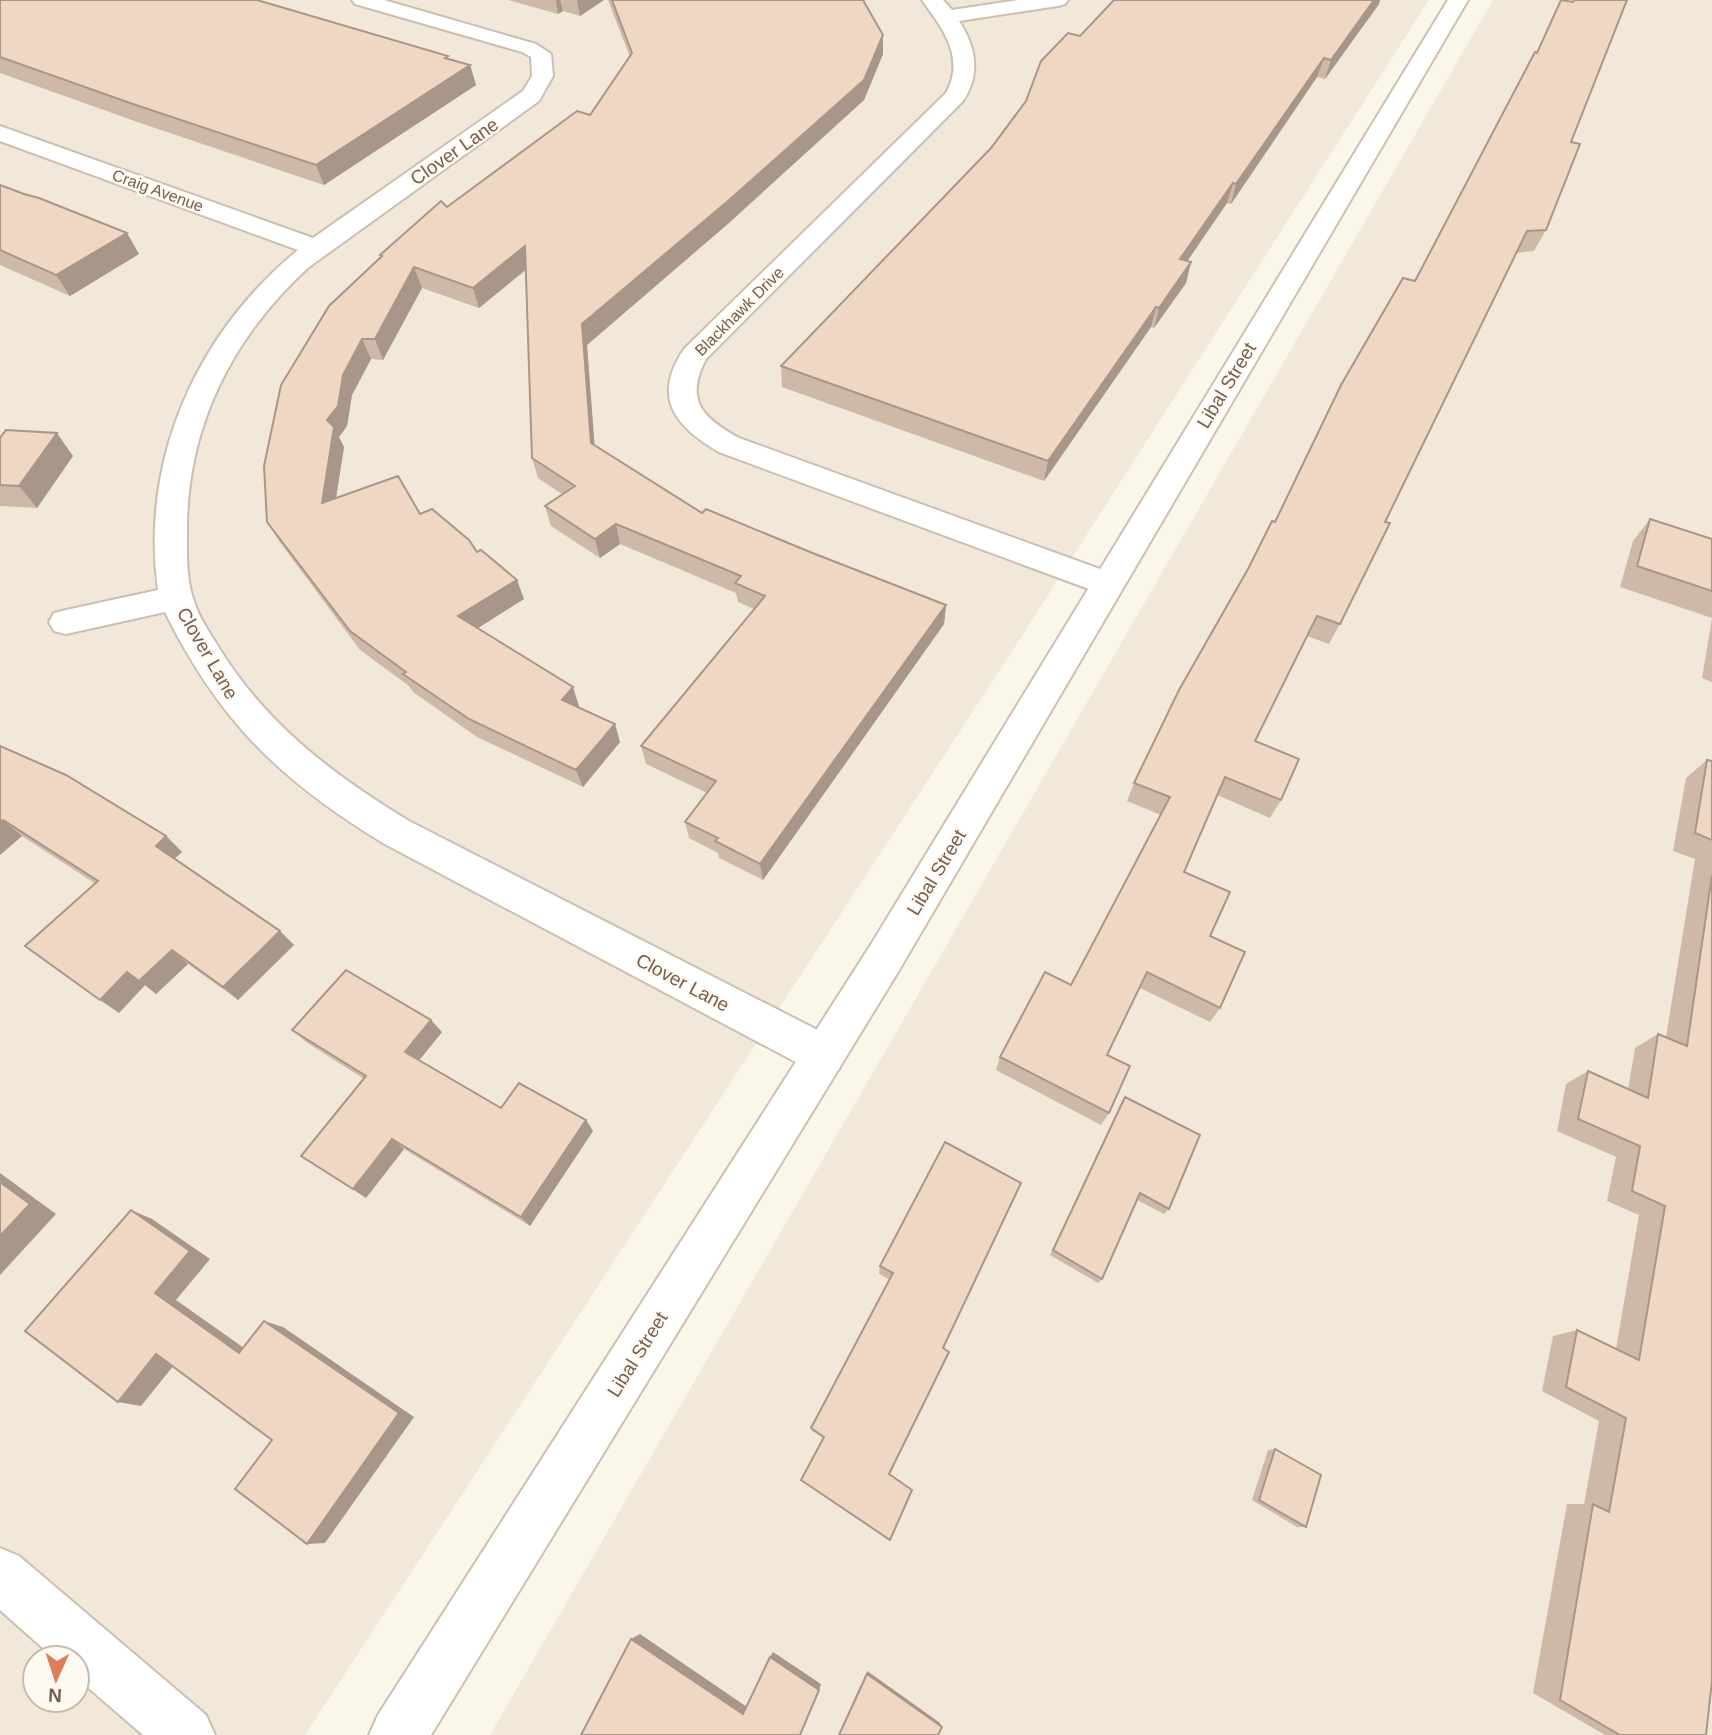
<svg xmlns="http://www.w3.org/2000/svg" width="1712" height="1735" font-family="Helvetica,sans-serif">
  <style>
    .residential { fill: #f2e8d9; fill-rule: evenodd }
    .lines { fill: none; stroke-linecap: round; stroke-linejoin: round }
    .street-casing { stroke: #cdbeb1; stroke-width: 4 }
    .secondary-casing { stroke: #cfbfae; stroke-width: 4 }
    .street { fill: #fff; fill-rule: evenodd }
    .secondary { fill: #fff; fill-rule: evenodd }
    .wall { fill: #ceb9a9 }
    .shaded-wall { fill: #a79689 }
    .building { fill: #efd7c4; stroke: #a79689; stroke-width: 2 }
    .labels { text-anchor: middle; stroke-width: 5; stroke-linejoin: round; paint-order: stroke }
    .far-street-label { font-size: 16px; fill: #755f4f; stroke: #fef9f1 }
    .street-label { font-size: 19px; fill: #755f4f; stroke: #fef9f1 }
  </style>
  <rect width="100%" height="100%" fill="#fbf6ea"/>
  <g class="residential">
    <path d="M0,0H1429L1011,653L305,1735H0ZM35,1658H77V1700H35Z"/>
    <path d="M1493,0H1712V1735H490Z"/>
  </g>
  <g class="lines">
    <defs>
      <g id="street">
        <path d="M352,0H384L536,44L551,54L553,76L539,101L309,267C232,337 186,428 187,533C187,555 186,580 194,601C199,618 210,633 219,648C266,724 333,775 409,821L839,1041L845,1055L839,1069L824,1075L809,1069L383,843C280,780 219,721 165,612L66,634L54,631L49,622L54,613L66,610L158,590C140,459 197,333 298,250L0,141V126L313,238L523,91L532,76L531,57L522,52L355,4Z"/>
        <path d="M922,0H943L952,10L1018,0H1068L1065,4L1058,6L959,21C976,47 981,74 963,101L706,359C684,401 703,418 739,438L1119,576L1124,584L1119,592L1108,596L1097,592L719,452C674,426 652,397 684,349L946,93C966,57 942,28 922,0Z"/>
        <path d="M0,1548L19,1556L206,1715L215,1735H143L77,1678V1658H54L0,1610Z"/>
      </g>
      <path id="secondary" d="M1448,0H1468L898,972L431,1735H369L378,1715L870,946Z"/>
    </defs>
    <use href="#street" class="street-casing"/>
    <use href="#secondary" class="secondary-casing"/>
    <use href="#street" class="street"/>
    <use href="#secondary" class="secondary"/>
  </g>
  <g class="wall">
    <path d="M0,0L449,59L470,65L476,85L324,185L143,124L0,73Z"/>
    <path d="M508,0H604L580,16L563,11L558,14Z"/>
    <path d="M608,0H863L883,54L864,100L730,222L587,345L594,445L702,513L946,605L944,624L763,880L719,858L718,853L689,838L685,822L707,793L646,764L641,746L754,609L738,602L736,593L620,544L600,558L551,526L545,506L562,494L538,478L532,458L526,270L479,308L422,288L383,360L371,359L352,395L347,426L339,437L344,447L336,498L420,514L477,552L524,599L478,628L579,706L578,707L620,742L583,787L477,737L413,692L409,686L360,650L279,541L267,522L381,257L380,255L447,207L590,115L630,57Z"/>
    <path d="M1221,1L1379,4L1325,79L1317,77L1231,204L1227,203L1187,261L1191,262L1186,283L1154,328L1151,327L1044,481L782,387L781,366L991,148L1080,36Z"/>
    <path d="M1573,2L1571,142L1546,230L1534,251L1516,253L1385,522L1340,624L1329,644L1307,636L1255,741L1281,800L1270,818L1217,795L1184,872L1210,936L1220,1008L1210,1022L1140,988L1107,1055L1109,1113L1101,1125L996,1070L1000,1057L1071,985L1161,815L1127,801L1134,783L1275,522L1415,281L1537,53Z"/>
    <path d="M0,185L139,254L70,296L0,265Z"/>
    <path d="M0,438L73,456L37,508L0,506Z"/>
    <path d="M1650,519L1712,539V682L1702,678L1712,618L1620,587L1633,541Z"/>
    <path d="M0,746L166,836L182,852L175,858L280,931L294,945L238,1000L188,964L156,994L145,985L119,1013L96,884L22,836L0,855Z"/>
    <path d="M1707,760L1712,761V1681L1706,1735H1605L1533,1693L1567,1504H1584L1599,1421L1542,1391L1553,1336L1577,1330L1616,1349L1639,1215L1607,1201L1616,1157L1557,1131L1566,1084L1588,1071L1628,1089L1635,1048L1658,1034L1666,1037L1695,859L1673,851L1686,778Z"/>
    <path d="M292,1030L442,1032L419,1060L501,1108L586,1120L593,1131L530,1226L404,1149L366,1198L301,1156L364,1079L306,1042Z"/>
    <path d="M1125,1097L1169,1209L1164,1214L1137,1200L1102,1279L1098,1283L1050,1255L1121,1103Z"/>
    <path d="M1021,1183L823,1438L812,1431L811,1428L890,1280L879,1274L880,1266Z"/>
    <path d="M1275,1449L1306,1527H1297L1252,1500L1268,1450Z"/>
    <path d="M867,1671L940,1723L938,1735H838Z"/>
  </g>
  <g class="shaded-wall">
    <path d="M556,0H560L563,11L558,14Z"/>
    <path d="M577,0H604L580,16Z"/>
    <path d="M1374,0H1380L1379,4L1325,79L1331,60Z"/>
    <path d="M883,35V54L864,100L730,222L587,345L596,463L591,443L582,324Z"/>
    <path d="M1324,58L1317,77L1231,204L1236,184Z"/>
    <path d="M470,65L476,85L324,185L316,165Z"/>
    <path d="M1233,183L1227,203L1175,279L1180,259Z"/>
    <path d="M127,233L139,254L70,296L56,275Z"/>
    <path d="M525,246L530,266L479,308L473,288Z"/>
    <path d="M1191,262L1186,283L1154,328L1159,308Z"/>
    <path d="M414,267L422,288L383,360L375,339Z"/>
    <path d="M1156,307L1151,327L1044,481L1048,461Z"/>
    <path d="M362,339L371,359L352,395L347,426L339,437L344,447L332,523L322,503L327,420L343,375Z"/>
    <path d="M57,433L73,456L37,508L19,486Z"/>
    <path d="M616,524L620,544L600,558L595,539Z"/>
    <path d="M517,580L524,599L467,635L458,616Z"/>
    <path d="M946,605L944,624L763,880L760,864Z"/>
    <path d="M573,687L579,706L569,718L562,700Z"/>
    <path d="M615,724L620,742L583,787L576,770Z"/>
    <path d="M3,820L22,836L0,855V822Z"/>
    <path d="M166,836L182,852L172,861L156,846Z"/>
    <path d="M280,931L294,945L238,1000L223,987Z"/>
    <path d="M172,950L188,964L156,994L145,985L119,1013L100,1000L127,972Z"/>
    <path d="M431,1020L442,1032L417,1063L405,1052Z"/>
    <path d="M586,1120L593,1131L530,1226L521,1217Z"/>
    <path d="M392,1139L404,1149L366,1198L353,1189Z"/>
    <path d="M0,1173L56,1214L0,1275Z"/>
    <path d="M131,1210L152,1219L210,1259L176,1300L258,1358L239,1353L155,1293Z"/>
    <path d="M264,1321L283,1327L414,1417L325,1543L307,1544Z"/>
    <path d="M156,1354L178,1360L141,1406L118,1402Z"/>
    <path d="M640,1634L747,1707L743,1714L631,1639Z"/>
    <path d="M773,1652L821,1684L819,1690L770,1657Z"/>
    <path d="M867,1671L940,1723L942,1727L867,1674Z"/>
  </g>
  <g class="building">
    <path d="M0,0H257L448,56L445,58L470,65L316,165L133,104L0,57Z"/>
    <path d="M612,0H863L883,35L864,80L728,201L582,324L591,443L702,513L706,509L810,552L946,605L760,864L715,841L718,838L685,822L716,781L641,746L765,596L735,583L741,576L616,524L595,539L545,506L575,486L532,458L525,246L473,288L414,267L375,339H362L343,375L338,406L327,420L334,427L322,503L398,476L420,514L432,509L469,540L477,552L481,550L517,580L458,616L573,687L562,700L615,724L576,770L469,719L403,674L406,672L350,631L267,522L264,466L281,385L329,306L382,256L380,255L441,201L447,207L577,111L590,115L632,53Z"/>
    <path d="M1114,0H1374L1331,60L1324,58L1236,184L1233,183L1180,259L1191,262L1159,308L1156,307L1048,461L781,366L991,148L1026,101L1041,61L1068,33L1080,36Z"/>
    <path d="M1561,0L1573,2L1574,0H1627L1571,142L1580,144L1546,230L1527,231L1385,522L1390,523L1340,624L1317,616L1255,741L1299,759L1281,800L1225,777L1184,872L1230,892L1210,936L1245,952L1220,1008L1147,972L1107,1055L1130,1066L1109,1113L1000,1057L1045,972L1071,985L1170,797L1134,783L1179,690L1248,569L1272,521L1275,522L1341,385L1403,278L1415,281L1535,52L1537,53Z"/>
    <path d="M0,185L24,194L39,198L127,233L56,275L0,250Z"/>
    <path d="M6,430L57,433L19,486L0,485V438Z"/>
    <path d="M1650,519L1712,539V591L1637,566Z"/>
    <path d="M0,746L66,775L166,836L156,846L280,931L223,987L172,950L139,981L127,972L100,1000L25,946L98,881L3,820L0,822Z"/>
    <path d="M1707,760L1712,761V840L1695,833Z"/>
    <path d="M1712,875V1681L1706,1735H1620L1560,1700L1593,1504L1609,1512L1626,1418L1566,1387L1577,1330L1639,1360L1665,1206L1632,1191L1640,1146L1578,1119L1588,1071L1648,1098L1658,1034L1687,1046Z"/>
    <path d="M346,970L431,1020L405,1052L501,1108L519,1083L586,1120L521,1217L392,1139L353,1189L301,1156L366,1076L292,1030Z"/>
    <path d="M1125,1097L1200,1135L1169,1209L1140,1193L1102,1279L1053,1250Z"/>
    <path d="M945,1142L1021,1183L943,1348L949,1352L889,1474L912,1490L890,1540L801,1480L824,1437L811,1428L893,1273L880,1266Z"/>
    <path d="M0,1182L30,1204L0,1236Z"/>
    <path d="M131,1210L190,1251L155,1293L239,1353L264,1321L399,1413L307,1544L235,1489L272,1440L156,1354L118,1402L25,1331Z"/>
    <path d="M1275,1449L1321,1475L1306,1527L1259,1500Z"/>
    <path d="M631,1639L743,1714L770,1657L819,1690L800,1735H581Z"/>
    <path d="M867,1674L942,1727L938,1735H839Z"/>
  </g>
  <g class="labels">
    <g class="far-street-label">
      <text transform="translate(158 190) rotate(20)" y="6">Craig Avenue</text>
      <text transform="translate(739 311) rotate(-45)" y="6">Blackhawk Drive</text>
    </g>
    <g class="street-label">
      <text transform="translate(454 151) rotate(-35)" y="7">Clover Lane</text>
      <text transform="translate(1226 385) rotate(-59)" y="7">Libal Street</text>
      <text transform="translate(208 653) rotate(60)" y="7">Clover Lane</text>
      <text transform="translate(936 872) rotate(-59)" y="7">Libal Street</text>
      <text transform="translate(683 982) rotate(28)" y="7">Clover Lane</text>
      <text transform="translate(637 1354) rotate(-58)" y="7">Libal Street</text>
    </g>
  </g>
  <g transform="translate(56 1679) rotate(183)"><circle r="33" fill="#fef9f1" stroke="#c7bbb0" stroke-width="2"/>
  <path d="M0-5L12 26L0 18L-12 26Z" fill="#db7e59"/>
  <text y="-10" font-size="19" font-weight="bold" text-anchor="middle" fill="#755f4f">N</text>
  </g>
</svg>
